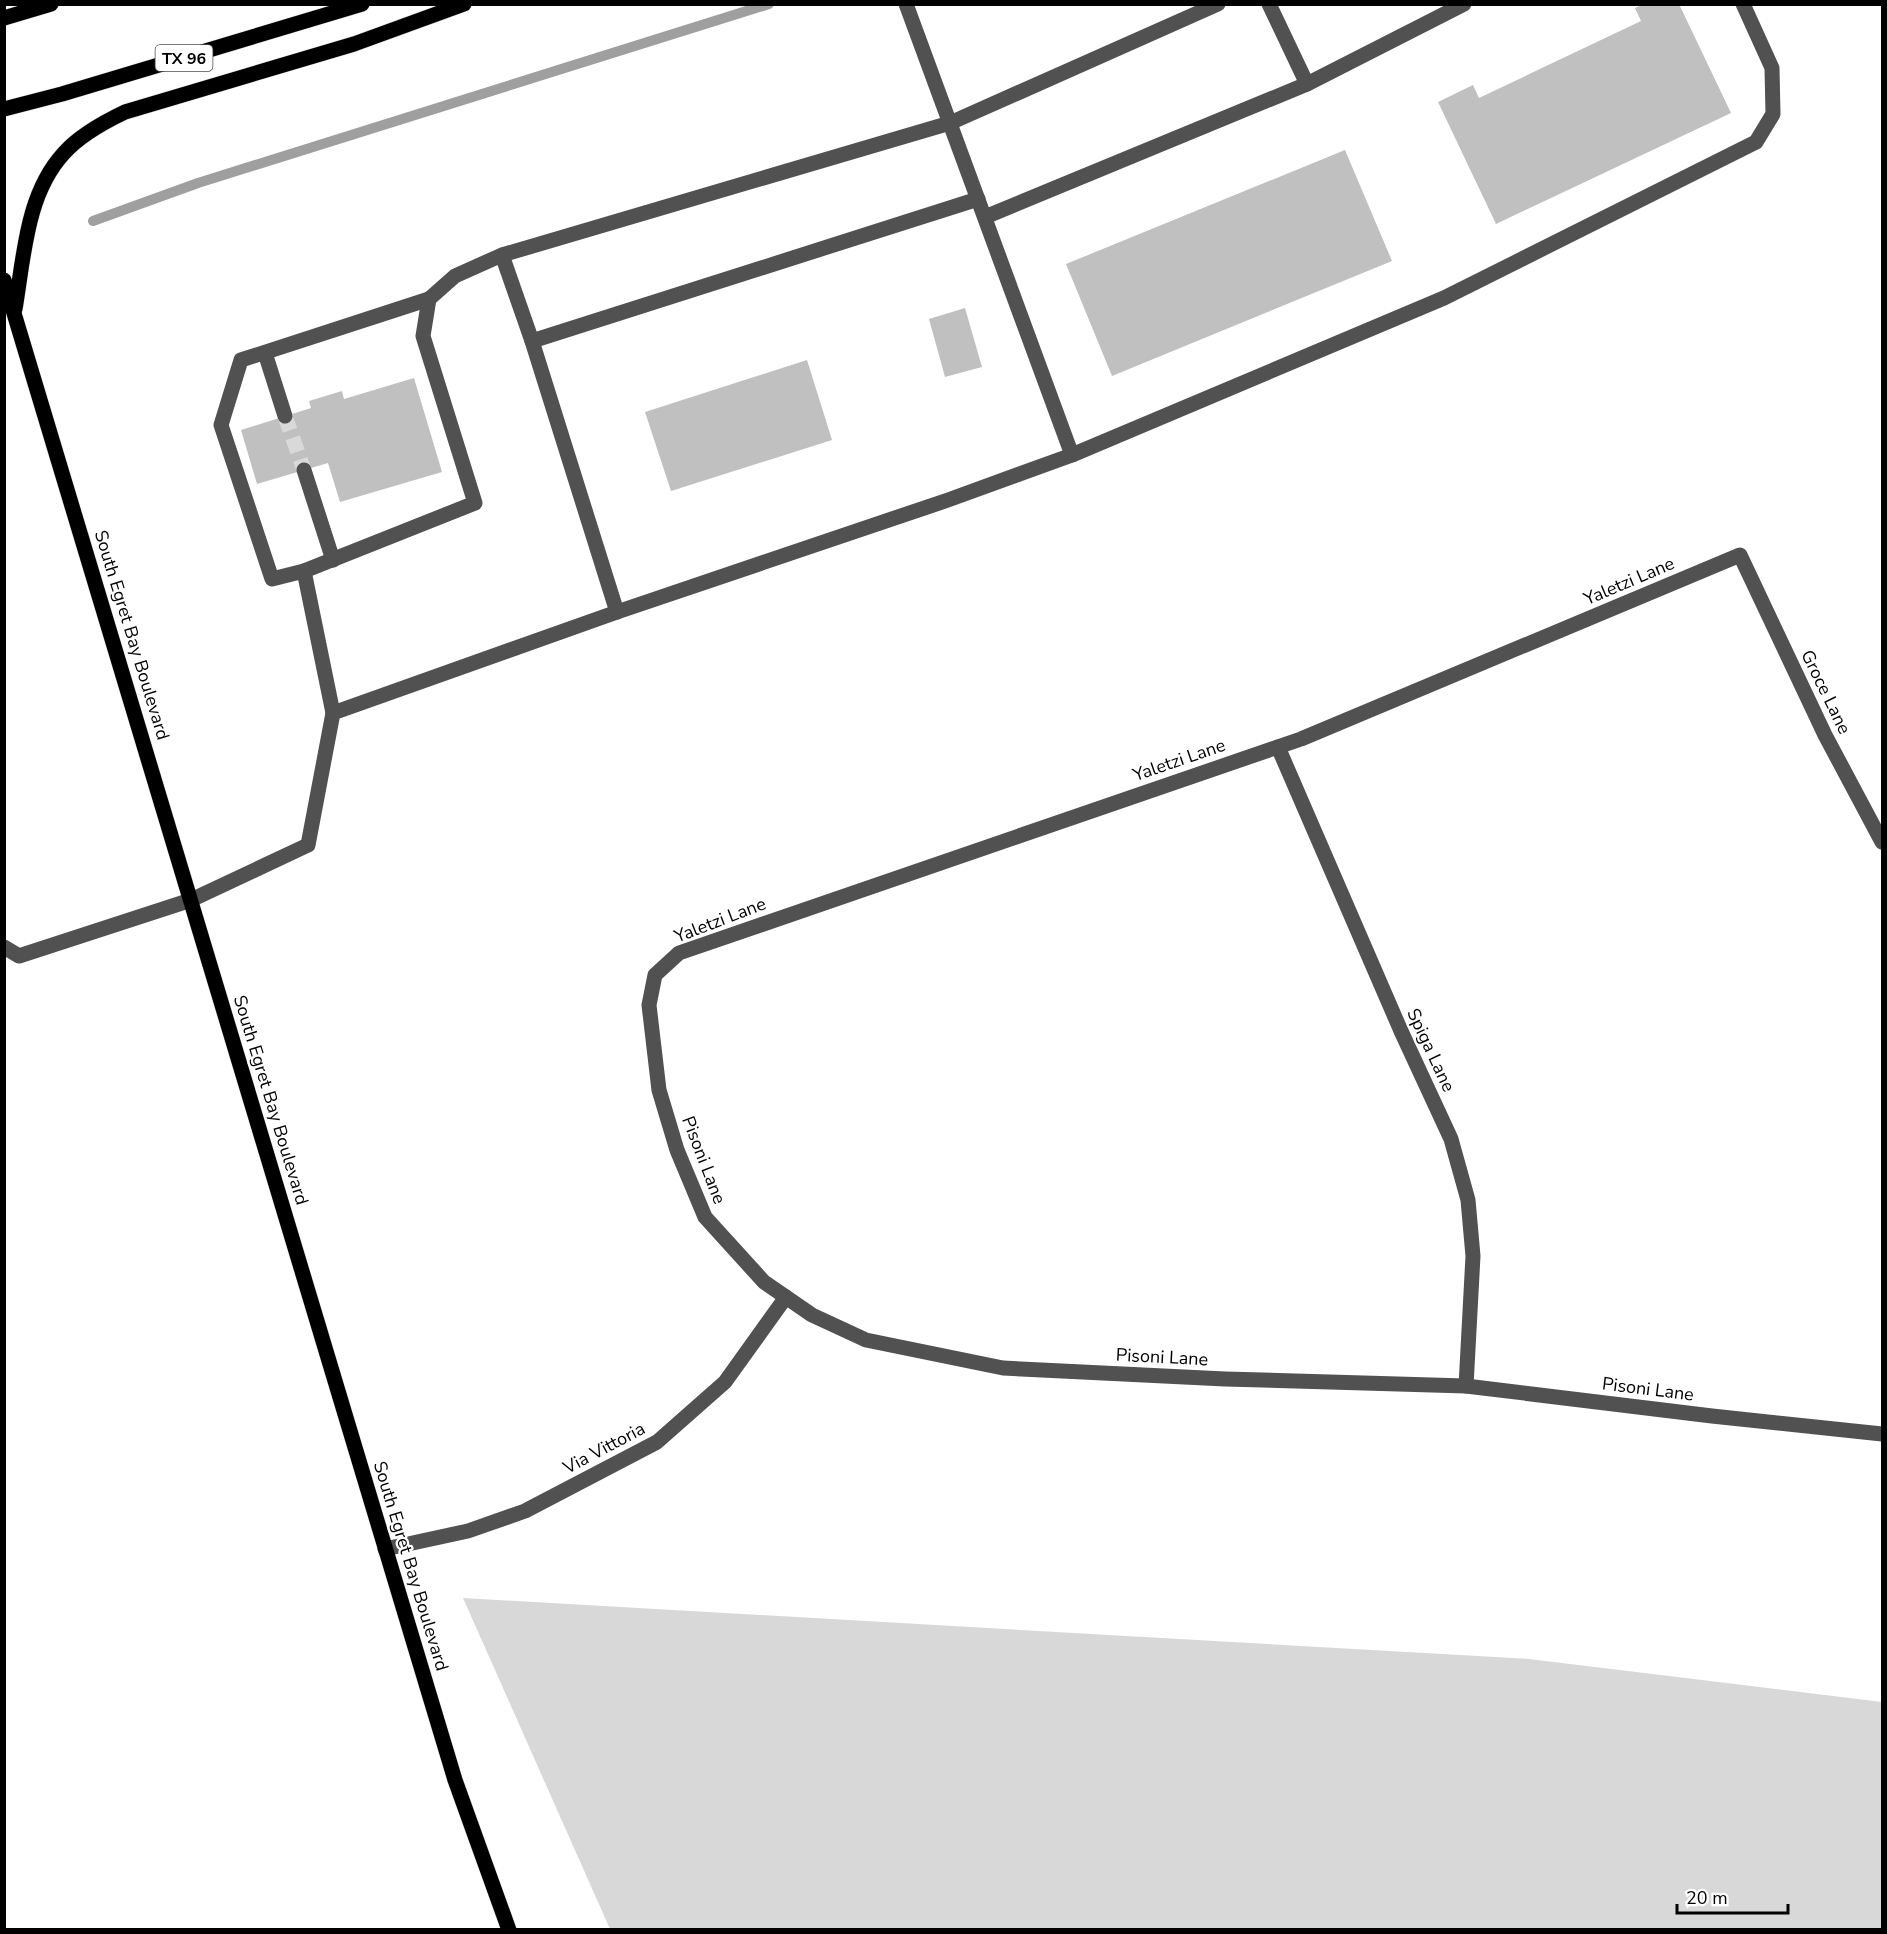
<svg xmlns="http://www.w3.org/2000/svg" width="1887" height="1934" font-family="'Nunito Sans',sans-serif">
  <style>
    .green { fill: #d8d8d8 }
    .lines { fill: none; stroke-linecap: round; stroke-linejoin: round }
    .stream { stroke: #9f9f9f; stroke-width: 10 }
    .building { fill: #c0c0c0 }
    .minor-tunnel { stroke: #d9d9d9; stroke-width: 15; stroke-dasharray: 15 8; stroke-linecap: butt }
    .major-casing { stroke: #dbdbdb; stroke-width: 16 }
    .minor { stroke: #515151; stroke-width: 15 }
    .major { stroke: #000; stroke-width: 15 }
    .labels { text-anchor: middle; stroke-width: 4.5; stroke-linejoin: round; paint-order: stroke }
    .shield { fill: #fff; stroke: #4c4c4c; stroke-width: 1.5 }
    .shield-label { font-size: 16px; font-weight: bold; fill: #000 }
    .street-label { font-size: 18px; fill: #000; stroke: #fff }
  </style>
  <rect width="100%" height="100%" fill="#fff"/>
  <path class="green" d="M463,1598L1529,1659L1882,1702V1929H610Z"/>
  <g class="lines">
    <path class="stream" d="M93,221L198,183L769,4"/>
  </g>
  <g class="building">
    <path d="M1644,4H1679L1731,113L1496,224L1438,102L1473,85L1479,98L1641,21L1635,8Z"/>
    <path d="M1345,150L1392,261L1112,376L1066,264Z"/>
    <path d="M965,308L982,367L945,377L929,319Z"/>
    <path d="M807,360L832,440L671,491L645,412Z"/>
    <path d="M414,378L442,472L340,502L328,463L257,484L241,430L311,408L309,401L342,391L344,399Z"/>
  </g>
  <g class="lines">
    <path class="minor-tunnel" d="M285,416L304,470"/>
    <defs>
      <g id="major">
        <path d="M4,18L51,4"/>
        <path d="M4,109L62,94L362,4"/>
        <path d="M4,280L455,1780L509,1930"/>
        <path d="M15,309C24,257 26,194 64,153C80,135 104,122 125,112L354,44L464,4"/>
      </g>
    </defs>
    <use href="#major" class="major-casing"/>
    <g class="minor">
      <path d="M906,4L1072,455"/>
      <path d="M1269,4L1307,84"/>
      <path d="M985,217L1307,84L1464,4"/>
      <path d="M502,255L532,341"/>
      <path d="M265,353L285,416"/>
      <path d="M304,470L333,560"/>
      <path d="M304,571L272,579L221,425L241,360L429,299"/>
      <path d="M617,612L532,341L978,199"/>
      <path d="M333,713L304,571L475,503L423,336L429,299L455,276L502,255L950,123L1218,4"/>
      <path d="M1278,747L1401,1031L1451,1139L1468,1200L1473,1256L1466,1386"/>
      <path d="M1882,842L1825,735L1740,555L1301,739L679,953L655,975L649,1005L659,1090L677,1150L705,1217L764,1282L812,1315L866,1340L1003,1368L1225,1379L1466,1386L1712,1416L1882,1434"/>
      <path d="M4,947L19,956L191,900L308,845L333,713L617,612L948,500L1072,455L1444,298L1756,142L1773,114L1772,68L1743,4"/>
      <path d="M385,1549L468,1531L525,1511L657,1442L725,1382L786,1297"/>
    </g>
    <use href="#major" class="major"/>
  </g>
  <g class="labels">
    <rect class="shield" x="155.5" y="45" width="57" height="26" rx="4.5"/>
    <g class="shield-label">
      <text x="184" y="64">TX 96</text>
    </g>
    <g class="street-label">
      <text transform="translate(1629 581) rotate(-23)" y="6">Yaletzi Lane</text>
      <text transform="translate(132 635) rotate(73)" y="6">South Egret Bay Boulevard</text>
      <text transform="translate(1826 692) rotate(64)" y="6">Groce Lane</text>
      <text transform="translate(1179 760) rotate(-19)" y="6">Yaletzi Lane</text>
      <text transform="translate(720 920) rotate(-21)" y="6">Yaletzi Lane</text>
      <text transform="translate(1431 1050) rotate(65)" y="6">Spiga Lane</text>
      <text transform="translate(271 1100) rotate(73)" y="6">South Egret Bay Boulevard</text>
      <text transform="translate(704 1160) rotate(69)" y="6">Pisoni Lane</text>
      <text transform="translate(1162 1357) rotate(3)" y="6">Pisoni Lane</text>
      <text transform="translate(1648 1389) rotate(7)" y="6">Pisoni Lane</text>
      <text transform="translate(604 1448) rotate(-28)" y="6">Via Vittoria</text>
      <text transform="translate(411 1566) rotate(73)" y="6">South Egret Bay Boulevard</text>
    </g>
  </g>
  <rect width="1887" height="1934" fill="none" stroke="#000000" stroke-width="12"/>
  <path d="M1677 1904v9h111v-9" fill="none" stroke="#000000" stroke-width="3"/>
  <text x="1686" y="1904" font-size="18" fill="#000000" stroke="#ffffff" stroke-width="4.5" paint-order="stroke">20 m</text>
</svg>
